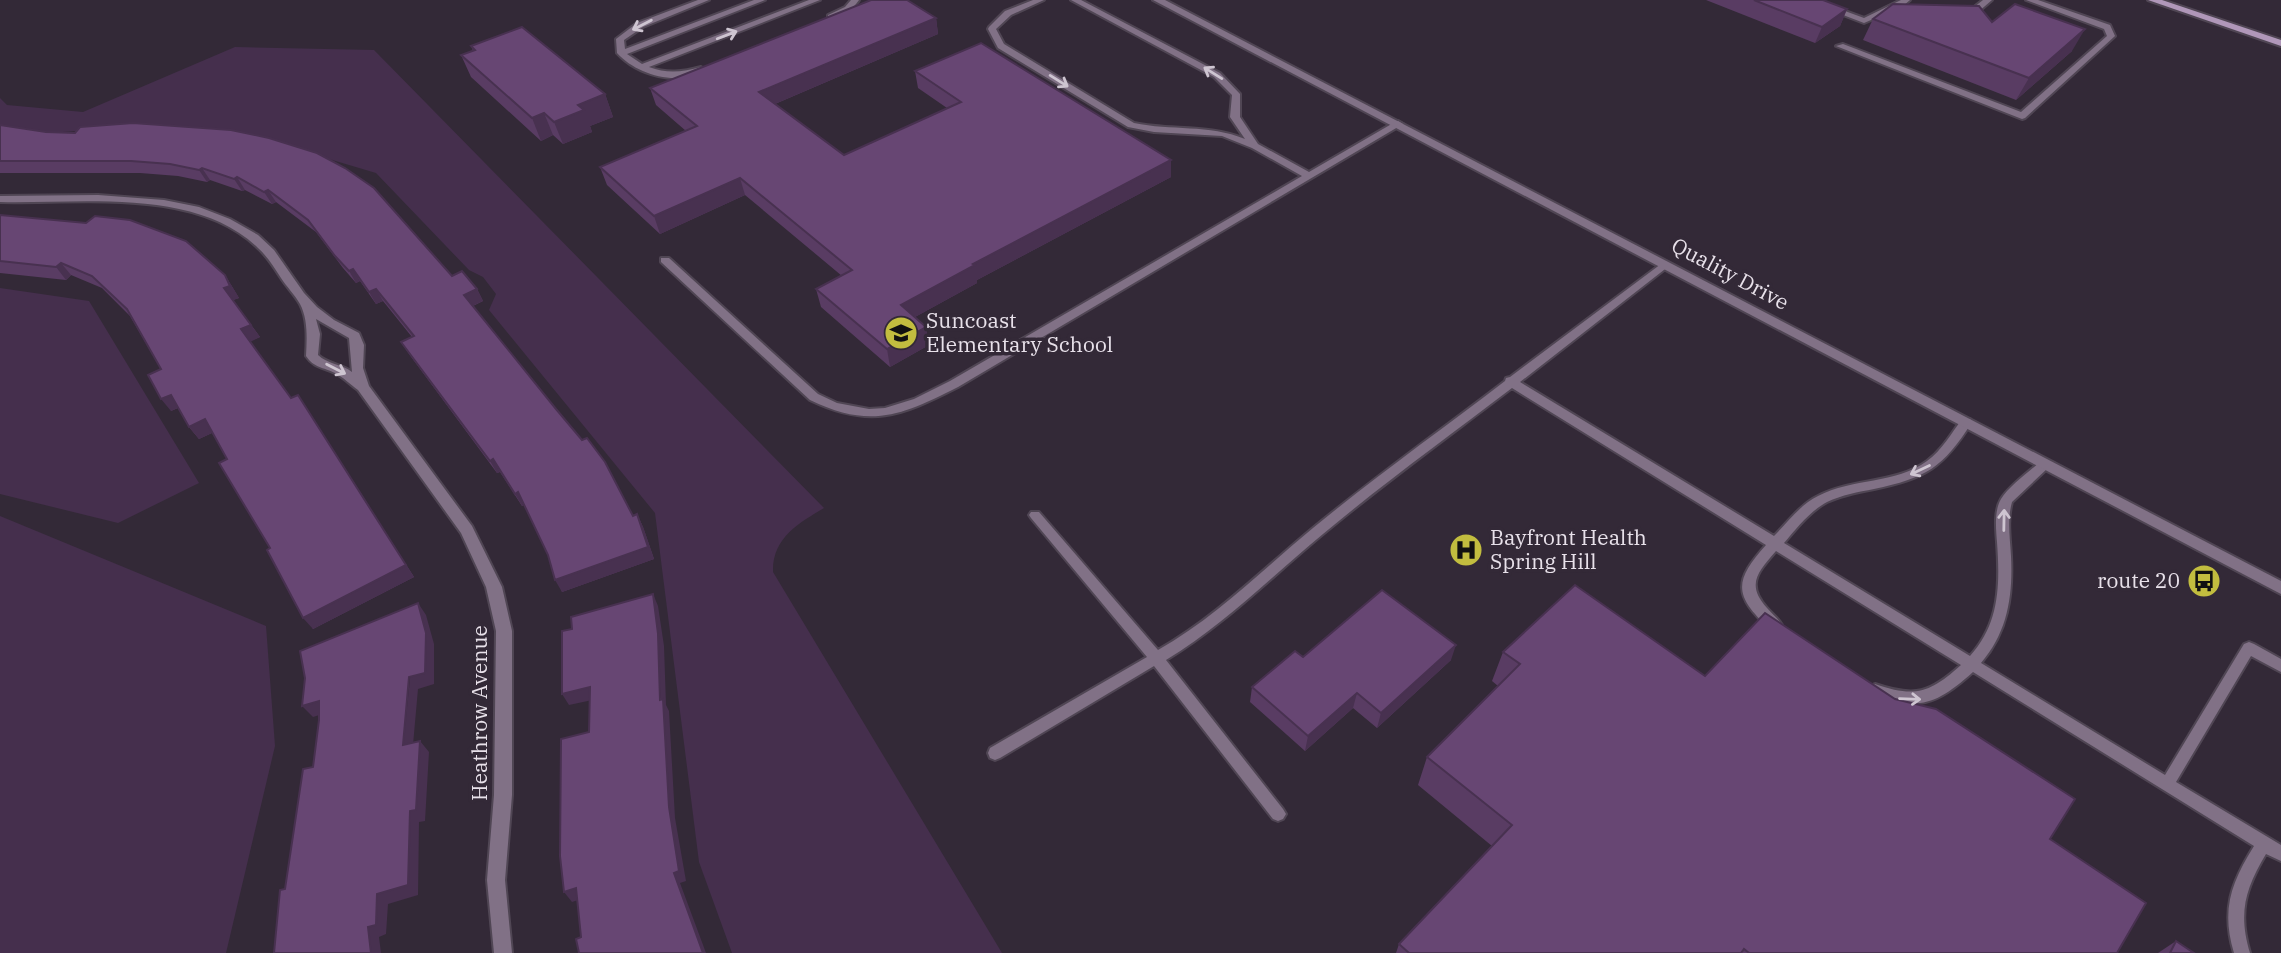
<svg xmlns="http://www.w3.org/2000/svg" width="2281" height="953" font-family="'IBM Plex Serif',serif">
  <style>
    .green { fill: #452f4d }
    .lines { fill: none; stroke-linecap: round; stroke-linejoin: round }
    .service-casing { stroke: #504654; stroke-width: 4 }
    .minor-casing { stroke: #504654; stroke-width: 4 }
    .tertiary-casing { stroke: #504654; stroke-width: 4 }
    .secondary-casing { stroke: #504654; stroke-width: 4 }
    .service { fill: #817186; fill-rule: evenodd }
    .minor { fill: #817186; fill-rule: evenodd }
    .tertiary { fill: #817186; fill-rule: evenodd }
    .secondary { fill: #b097b9; fill-rule: evenodd }
    .wall { fill: #593c63 }
    .shaded-wall { fill: #483150 }
    .building { fill: #674673; stroke: #483150; stroke-width: 2 }
    .oneway { stroke: #cec5d1 }
    .labels { text-anchor: middle; stroke-width: 7; stroke-linejoin: round; paint-order: stroke }
    .street-label { font-size: 21px; fill: #e8e1ea; stroke: #332937 }
    .poi-label { font-size: 21px; fill: #e8e1ea; stroke: #332937; text-anchor: start }
  </style>
  <rect width="100%" height="100%" fill="#332937"/>
  <g class="green">
    <path d="M235,47L374,50L824,508C799,523 772,538 773,572L1002,953H732L699,862L655,513L489,310L496,294L483,277L469,270L376,173L238,132L147,126L34,134L0,125V98L7,105L83,112Z"/>
    <path d="M0,288L89,301L199,483L118,523L0,494Z"/>
    <path d="M0,516L266,626L275,746L226,953H0Z"/>
  </g>
  <g class="lines">
    <defs>
      <g id="service">
        <path d="M698,0H709L643,27L624,40L625,49L754,0H765L627,54L642,64L809,0H820L649,67C667,74 683,72 701,67L705,70C678,87 637,75 617,53L616,39L637,23Z"/>
        <path d="M851,0H859C852,10 841,19 828,19V15L845,7Z"/>
        <path d="M1033,0H1044L1011,15L996,29L1004,44L1134,123C1171,131 1209,124 1245,139L1230,117L1232,95L1214,77L1071,0H1081L1220,73L1240,94V117L1258,144L1309,172L1395,122L1398,121L1403,124L958,387C901,416 870,429 810,400L661,262V258H669L818,394L837,403L869,409L885,408L914,399L950,381L1302,176L1252,148L1222,136L1154,132L1128,127L998,48L988,29L989,27L1005,11Z"/>
        <path d="M1804,0H1815L1864,18L1901,0H1910L1903,6L1914,11L1910,13L1897,9L1864,23Z"/>
        <path d="M1983,0H1992L1970,19H1964V15Z"/>
        <path d="M2026,0H2038L2110,25L2115,36L2025,118L2022,119L1836,46L1843,44L2021,112L2107,36L2104,29Z"/>
        <path d="M1665,261L1670,264L1669,266L1520,382L1774,536C1787,523 1801,504 1818,496C1852,478 1896,484 1927,461C1942,450 1951,434 1962,419H1970L1972,422C1943,468 1926,478 1874,489C1858,492 1842,495 1827,502C1810,511 1796,529 1784,543L1970,656C2000,623 2000,584 1997,542C1996,529 1994,511 2001,499C2009,486 2030,471 2041,461H2049L2051,464L2049,467L2012,502C2007,520 2010,538 2011,556C2013,595 2008,632 1981,663L2165,775L2244,644L2249,642L2254,644L2281,659V672L2251,656L2176,782L2281,845V861L2266,854C2245,889 2238,913 2250,953H2234C2221,910 2231,883 2254,846L1973,672C1935,706 1918,711 1870,694L1868,690L1870,686L1875,684C1915,698 1930,693 1961,665L1776,551C1759,571 1745,584 1767,608C1772,614 1778,618 1782,625L1780,629L1775,631L1770,629C1733,595 1734,581 1766,545L1512,388C1449,436 1384,483 1323,534C1271,577 1224,625 1166,660L1283,809L1286,814L1283,819L1278,821L1273,819L1154,666L1000,758L995,760L990,758L988,753L990,748L1147,657L1031,518L1029,515L1031,512H1039L1158,650C1216,617 1262,570 1313,528C1375,477 1441,430 1505,381L1506,378L1510,377Z"/>
      </g>
      <path id="minor" d="M98,195L164,200L199,207L230,219L258,235L274,250L304,293L317,307L334,320L359,333L364,345L363,368L369,386L472,526L502,587L512,631V795L505,880L512,953H494L487,880L494,795L496,631L486,587L461,533L358,390C351,385 343,377 335,373C323,367 314,368 306,356C307,339 308,319 300,304C295,295 286,286 281,278C274,267 267,256 258,248C196,187 79,204 0,202V196ZM316,319L349,338L352,372C342,364 327,364 318,355L320,334Z"/>
      <path id="tertiary" d="M1153,0H1165L2281,581V594Z"/>
      <path id="secondary" d="M2148,0H2162L2281,40V46Z"/>
    </defs>
    <use href="#service" class="service-casing"/>
    <use href="#minor" class="minor-casing"/>
    <use href="#tertiary" class="tertiary-casing"/>
    <use href="#secondary" class="secondary-casing"/>
    <use href="#service" class="service"/>
    <use href="#minor" class="minor"/>
    <use href="#tertiary" class="tertiary"/>
    <use href="#secondary" class="secondary"/>
  </g>
  <g class="wall">
    <path d="M1706,0H1823L1847,9L1840,26L1815,43Z"/>
    <path d="M936,18L938,34L775,104L844,155L947,108L918,88L915,71L1171,160V177L977,280V283L915,317L926,327L929,345L890,367L821,307L816,289L842,276L745,195L660,234L607,185L600,167L686,131L656,105L650,88Z"/>
    <path d="M1873,19L1992,22L2072,51L2016,100L1863,40Z"/>
    <path d="M471,46L605,94L613,117L590,126L592,132L563,144L553,135L541,141L471,77L461,55L473,51Z"/>
    <path d="M133,123L452,276L477,289L483,301L473,306L633,516L637,514L643,527L654,559L562,592L548,555L524,505L522,506L500,472L497,473L409,354L401,342L412,337L383,301L376,304L360,281L356,283L343,268L316,232L276,202L272,204L245,190L242,191L210,180L207,182L178,176L140,173H0V125L46,132L75,133Z"/>
    <path d="M0,215L225,275L239,298L233,300L260,337L250,341L291,398L306,407L414,577L313,629L270,548L227,459L212,433L199,439L189,427L178,408L171,411L161,369L130,316L102,288L71,275L66,280L0,273Z"/>
    <path d="M1503,652L1705,676L2050,839L2117,953H1396L1399,944L1492,846L1418,785L1427,757L1498,686L1492,681Z"/>
    <path d="M1303,657L1451,660L1377,728L1353,708L1305,751L1250,702L1252,687Z"/>
    <path d="M2176,941L2194,953H2158Z"/>
  </g>
  <g class="shaded-wall">
    <path d="M1847,9L1840,26L1815,43L1822,27Z"/>
    <path d="M936,18L938,34L763,109L759,92Z"/>
    <path d="M2085,29L2072,51L2016,100L2029,78Z"/>
    <path d="M605,94L613,117L590,126L592,132L563,144L554,122L578,105Z"/>
    <path d="M544,113L553,135L541,141L532,118Z"/>
    <path d="M1171,160V177L977,280V283L904,323L901,305L973,264Z"/>
    <path d="M202,168L210,180L207,182L199,170Z"/>
    <path d="M237,177L245,190L242,191L234,179Z"/>
    <path d="M740,178L745,195L660,234L654,216Z"/>
    <path d="M268,190L276,202L272,204L264,192Z"/>
    <path d="M61,263L71,275L66,280L56,267Z"/>
    <path d="M353,269L360,281L356,283L349,271Z"/>
    <path d="M225,275L233,288L239,298L233,300L224,288Z"/>
    <path d="M376,289L383,301L376,304L369,292Z"/>
    <path d="M477,289L483,301L470,307L464,295Z"/>
    <path d="M251,325L260,337L250,342L241,329Z"/>
    <path d="M926,327L929,345L890,367L887,349Z"/>
    <path d="M171,395L180,407L171,411L161,399Z"/>
    <path d="M298,395L414,577L313,629L303,618Z"/>
    <path d="M205,419L214,432L199,439L189,427Z"/>
    <path d="M493,459L500,472L497,473L490,461Z"/>
    <path d="M518,492L525,504L522,506L515,494Z"/>
    <path d="M637,514L643,527L654,559L562,592L555,580Z"/>
    <path d="M653,594L658,606L664,646L666,705L669,711L675,818L686,881L680,883L706,953H703L674,873Z"/>
    <path d="M418,603L426,615L434,644V684L418,689L412,756L403,745Z"/>
    <path d="M1456,645L1451,660L1377,728L1381,713Z"/>
    <path d="M590,687L597,699L569,705L562,694Z"/>
    <path d="M1357,693L1353,708L1305,751L1308,736Z"/>
    <path d="M319,701L329,712L313,717L302,706Z"/>
    <path d="M420,741L429,752L425,821L419,822L418,895L388,904L386,934L379,937L381,953H371L368,927L377,894L410,811Z"/>
    <path d="M576,888L584,898L572,902L564,892Z"/>
  </g>
  <g class="building">
    <path d="M871,0H907L936,18L759,92L844,155L961,102L915,71L981,43L1171,160L973,264L975,265L901,305L926,327L887,349L816,289L852,270L740,178L654,216L600,167L697,126L650,88Z"/>
    <path d="M1754,0H1823L1847,9L1822,27Z"/>
    <path d="M1893,4L1979,6L1992,22L2015,4L2085,29L2029,78L1873,19Z"/>
    <path d="M522,27L605,94L578,105L584,110L554,122L544,113L532,118L461,55L475,50L471,46Z"/>
    <path d="M133,123L231,130L269,138L317,153L345,168L374,188L452,276L462,271L477,289L464,295L556,409L582,440L587,438L605,462L633,516L637,514L648,547L555,580L548,555L518,492L515,494L493,459L490,461L401,342L414,336L376,289L369,292L353,269L349,271L335,256L308,220L268,190L264,192L237,177L234,179L202,168L199,170L170,164L131,161H0V125L46,132L75,133L80,127Z"/>
    <path d="M0,215L86,223L95,216L130,220L186,241L225,275L230,286L224,288L251,325L241,329L291,398L298,395L406,565L303,618L267,550L270,548L219,463L227,459L205,419L189,427L171,395L161,399L148,375L161,369L127,309L92,276L61,263L56,267L0,261Z"/>
    <path d="M1575,585L1705,676L1765,613L1895,699L1936,709L2075,799L2050,839L2146,903L2117,953H1749L1744,949L1741,953H1409L1399,944L1512,825L1427,757L1520,664L1503,652Z"/>
    <path d="M1382,590L1456,645L1381,713L1357,693L1308,736L1252,687L1295,651L1303,657Z"/>
    <path d="M653,594L658,634L660,700L663,699L669,807L679,871L674,873L703,953H579L576,939L581,937L576,888L564,892L560,856L561,739L589,732L590,687L562,694V631L572,629L571,617Z"/>
    <path d="M418,603L426,633L425,673L409,677L403,745L420,741L416,810L410,811L408,885L377,894L376,925L368,927L371,953H274L280,890L285,889L303,769L313,767L319,720V701L302,706L305,678L300,651Z"/>
    <path d="M2176,941L2194,953H2170Z"/>
  </g>
  <defs><path id="oneway-shaft" d="M-6 0H5M1.5-3L5.5 0L1.5 3" fill="none" stroke-width="1.6" stroke-linecap="round" stroke-linejoin="round" transform="scale(1.75)"/></defs>
  <g class="oneway">
    <use href="#oneway-shaft" transform="translate(642 25) rotate(153)"/>
    <use href="#oneway-shaft" transform="translate(727 35) rotate(-21)"/>
    <use href="#oneway-shaft" transform="translate(1213 73) rotate(-148)"/>
    <use href="#oneway-shaft" transform="translate(1059 81) rotate(32)"/>
    <use href="#oneway-shaft" transform="translate(336 369) rotate(27)"/>
    <use href="#oneway-shaft" transform="translate(1920 470) rotate(155)"/>
    <use href="#oneway-shaft" transform="translate(2004 520) rotate(-89)"/>
    <use href="#oneway-shaft" transform="translate(1910 699) rotate(2)"/>
  </g>
  <defs>
    <symbol id="school-disc" viewBox="-11 -11 22 22"><circle r="9.5" fill="#c2bd3f" stroke="#332937"/><path d="M0-5L7-2L0 1L-7-2ZM-4 1L0 2.5L4 1V4Q0 6-4 4Z" fill="#111"/></symbol>
    <symbol id="hospital-disc" viewBox="-11 -11 22 22"><circle r="9.5" fill="#c2bd3f" stroke="#332937"/><path d="M-5-5h3v3.5h4V-5h3V5h-3V1.5h-4V5h-3Z" fill="#111"/></symbol>
    <symbol id="bus-disc" viewBox="-11 -11 22 22"><circle r="9.5" fill="#c2bd3f" stroke="#332937"/><path d="M-5-6H5V4H4V6H2V4H-2V6H-4V4H-5ZM-3.5-4V0h7V-4ZM-3.5 1.2v1.5H-2V1.2ZM2 1.2v1.5H3.5V1.2Z" fill="#111"/></symbol>
  </defs>
  <g fill-rule="evenodd">
    <use href="#school-disc" x="882" y="314" width="38" height="38"/>
    <use href="#hospital-disc" x="1447" y="531" width="38" height="38"/>
    <use href="#bus-disc" x="2185" y="562" width="38" height="38"/>
  </g>
  <g class="labels">
    <g class="street-label">
      <text transform="translate(1730 274) rotate(28)" y="7">Quality Drive</text>
      <text transform="translate(480 713) rotate(-90)" y="7">Heathrow Avenue</text>
    </g>
    <g class="poi-label">
      <text x="926" y="328">Suncoast<tspan x="926" dy="24">Elementary School</tspan></text>
      <text x="1490" y="545">Bayfront Health<tspan x="1490" dy="24">Spring Hill</tspan></text>
      <text x="2180" y="588" text-anchor="end">route 20</text>
    </g>
  </g>
</svg>
